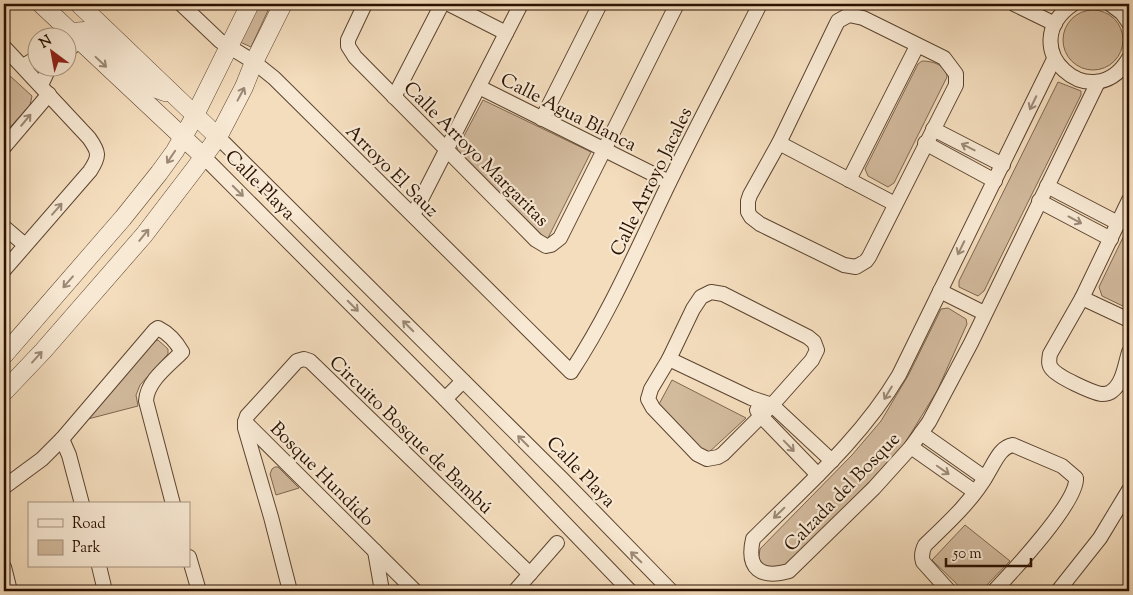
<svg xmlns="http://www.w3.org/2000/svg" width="1133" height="595" font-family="'Sorts Mill Goudy',serif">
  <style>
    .green { fill: #d2ba9d; stroke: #7e664e }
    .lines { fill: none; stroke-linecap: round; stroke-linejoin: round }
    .minor-casing { stroke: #5c442f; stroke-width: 16 }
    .tertiary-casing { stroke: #5c442f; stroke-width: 19 }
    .minor { stroke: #f8e9d4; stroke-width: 14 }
    .tertiary { stroke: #f8e9d4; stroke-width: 18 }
    .oneway { stroke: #9b8875 }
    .labels { text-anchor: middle; stroke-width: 4.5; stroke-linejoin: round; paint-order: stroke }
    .street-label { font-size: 19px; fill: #2a1100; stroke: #f8e9d4 }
  </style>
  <rect width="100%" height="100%" fill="#f4ddbd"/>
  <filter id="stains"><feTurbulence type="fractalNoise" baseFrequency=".004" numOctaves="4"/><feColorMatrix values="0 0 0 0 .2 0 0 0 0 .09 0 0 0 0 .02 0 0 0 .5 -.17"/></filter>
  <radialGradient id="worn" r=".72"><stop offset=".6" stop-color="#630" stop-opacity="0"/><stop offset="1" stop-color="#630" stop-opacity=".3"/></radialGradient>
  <g class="green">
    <path d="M258,4H271L251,47L240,42Z"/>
    <circle cx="1093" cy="40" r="30"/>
    <path d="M922,61C932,61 947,65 947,77L894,183L888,187L868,176L865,169L918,64Z"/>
    <path d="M9,75L32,96L30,105L4,134V77Z"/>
    <path d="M1058,82L1081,91V95L984,291L978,296L959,287V281Z"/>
    <path d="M483,100L591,152L547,240L456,151Z"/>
    <path d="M1129,225V309L1102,296L1099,287Z"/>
    <path d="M948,308L966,319L967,324L937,391L905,443L861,491L788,564L774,571L758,563L760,549L852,455L881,421L909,374L941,309Z"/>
    <path d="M158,340L168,349V354L140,385L136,395L138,406L88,419L154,341Z"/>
    <path d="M672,380L746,418L707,454L658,406Z"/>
    <path d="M275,467H278L299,488L276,495L270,474L272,469Z"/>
    <path d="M965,525L1010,561L981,591H964L932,560Z"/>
  </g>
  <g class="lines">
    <defs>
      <g id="minor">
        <path d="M181,4L220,41L254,62L274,78L571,372C610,313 638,247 669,183C698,123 730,64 760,4"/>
        <path d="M365,4L348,40V46L355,57L536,240L546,246L551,245L560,238L677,4"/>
        <path d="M449,4L506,33"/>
        <path d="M1014,4L1055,24"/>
        <path d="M1073,4C1011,47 1093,120 1129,58"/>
        <path d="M1110,4L1122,13L1129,23"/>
        <path d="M849,15L863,18L944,58L956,74V85L869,257L866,261L856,267L844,265L760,224L751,217L748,212V201L750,195L779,143L835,27L838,21Z"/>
        <path d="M4,47L89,138C99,152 100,156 90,171L4,270"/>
        <path d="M68,50L79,41"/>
        <path d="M1054,59L899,375C861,439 805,487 753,539C746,569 761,579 789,571L874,488L911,447L929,422L971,343L1098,82"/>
        <path d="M23,66L38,57"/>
        <path d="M41,85L49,68"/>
        <path d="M479,87L669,182"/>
        <path d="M394,97L442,4"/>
        <path d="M542,119L600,4"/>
        <path d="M933,129L1003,165"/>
        <path d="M218,137L562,479L671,591"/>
        <path d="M779,143L895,204"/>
        <path d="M925,143L995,181"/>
        <path d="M4,147L49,94"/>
        <path d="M204,157L445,399L630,591"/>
        <path d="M849,180L917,46"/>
        <path d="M1047,186L1118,223"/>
        <path d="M1129,200L1082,298L1050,354C1049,360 1048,365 1052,369C1058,377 1091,392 1101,394C1104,394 1109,394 1112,391C1123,383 1125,365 1129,352"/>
        <path d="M1039,201L1111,239"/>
        <path d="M413,215L521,4"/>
        <path d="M4,227L25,245"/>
        <path d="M940,291L984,313"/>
        <path d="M711,292L723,294L808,337L814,342L817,350L812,360L772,405L723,454L718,457L707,459L697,454L653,408L648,399L651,389L669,359L693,309L701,297Z"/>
        <path d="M1082,298L1129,320"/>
        <path d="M669,359L751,398L772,405L832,461"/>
        <path d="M445,399L463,381"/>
        <path d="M757,410L761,416L818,475"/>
        <path d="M245,422L415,591"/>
        <path d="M921,433L985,478"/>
        <path d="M62,439L69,455L82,504"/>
        <path d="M911,447L975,492"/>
        <path d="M4,487L42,459L62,439L155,330L158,328C168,333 177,343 182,352C168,366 147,381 146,401L173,504"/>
        <path d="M375,551L382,591"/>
        <path d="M189,557L199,591"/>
        <path d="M99,566L105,591"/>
        <path d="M4,567L10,591"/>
        <path d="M290,591L271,517L245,428V422L247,416L297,361L304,359L310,361L530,574"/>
        <path d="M515,591L557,543"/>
        <path d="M949,591L923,562C921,556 922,551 925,545C948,523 973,500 988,473C995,462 1000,447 1013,445L1062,466L1076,478C1078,502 1012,572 994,591"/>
        <path d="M1058,591L1100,538L1129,490"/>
      </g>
      <g id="tertiary">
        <path d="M41,4L204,157"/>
        <path d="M79,4L218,137"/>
        <path d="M70,32L85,31L90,33L146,85L165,92"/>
        <path d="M4,355L123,218L159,173L175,151L191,123L250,4"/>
        <path d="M4,392L43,351L144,235L196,167L218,137L244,87L254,62L283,4"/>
      </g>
    </defs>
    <use href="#minor" class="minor-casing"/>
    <use href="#tertiary" class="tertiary-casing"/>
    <use href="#minor" class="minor"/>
    <use href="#tertiary" class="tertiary"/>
  </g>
  <defs><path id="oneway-shaft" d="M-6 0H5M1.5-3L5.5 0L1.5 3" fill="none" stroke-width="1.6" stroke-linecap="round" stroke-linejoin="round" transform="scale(1.25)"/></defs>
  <g class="oneway">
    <use href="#oneway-shaft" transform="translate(101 62) rotate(43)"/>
    <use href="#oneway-shaft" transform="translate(241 94) rotate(-62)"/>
    <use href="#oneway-shaft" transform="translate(1033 103) rotate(116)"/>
    <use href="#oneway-shaft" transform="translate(26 120) rotate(-50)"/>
    <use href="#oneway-shaft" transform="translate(968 147) rotate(-153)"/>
    <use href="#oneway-shaft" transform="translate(171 157) rotate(124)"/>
    <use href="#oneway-shaft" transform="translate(238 191) rotate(45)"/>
    <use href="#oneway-shaft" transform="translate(57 209) rotate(-49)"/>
    <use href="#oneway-shaft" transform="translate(1075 220) rotate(28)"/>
    <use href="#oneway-shaft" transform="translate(144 235) rotate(-51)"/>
    <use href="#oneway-shaft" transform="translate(961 248) rotate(116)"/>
    <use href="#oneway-shaft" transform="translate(68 282) rotate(131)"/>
    <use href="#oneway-shaft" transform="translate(353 306) rotate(45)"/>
    <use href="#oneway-shaft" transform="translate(408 326) rotate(-135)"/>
    <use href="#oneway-shaft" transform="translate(37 357) rotate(-48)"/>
    <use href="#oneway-shaft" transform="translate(888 393) rotate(121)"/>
    <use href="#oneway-shaft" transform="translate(523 441) rotate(-135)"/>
    <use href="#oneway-shaft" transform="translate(789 446) rotate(46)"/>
    <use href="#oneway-shaft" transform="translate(943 470) rotate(35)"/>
    <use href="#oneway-shaft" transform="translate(779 513) rotate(136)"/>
    <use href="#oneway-shaft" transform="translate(636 557) rotate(-136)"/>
  </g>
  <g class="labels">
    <g class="street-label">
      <text transform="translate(569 111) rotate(27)" y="7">Calle Agua Blanca</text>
      <text transform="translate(477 153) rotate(45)" y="7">Calle Arroyo Margaritas</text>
      <text transform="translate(393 170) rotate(45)" y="7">Arroyo El Sauz</text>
      <text transform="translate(650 181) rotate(-64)" y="7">Calle Arroyo Jacales</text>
      <text transform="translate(261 184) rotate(45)" y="7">Calle Playa</text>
      <text transform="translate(412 434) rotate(44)" y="7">Circuito Bosque de Bambú</text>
      <text transform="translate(582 471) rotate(46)" y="7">Calle Playa</text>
      <text transform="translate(323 473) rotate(45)" y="7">Bosque Hundido</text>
      <text transform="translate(841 491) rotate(-46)" y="7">Calzada del Bosque</text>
    </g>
  </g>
  <rect width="1133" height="595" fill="none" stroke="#f4ddbd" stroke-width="20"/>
  <rect x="5" y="5" width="1123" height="585" fill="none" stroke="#2a1100" stroke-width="2.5"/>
  <rect x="10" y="10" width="1113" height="575" fill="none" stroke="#2a1100"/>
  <rect x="28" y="502" width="162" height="65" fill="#f8e9d4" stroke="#a6937f"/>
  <rect x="38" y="519" width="25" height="8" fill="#f8e9d4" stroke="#a6937f"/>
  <text x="72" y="528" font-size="15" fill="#2a1100">Road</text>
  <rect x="38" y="540" width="25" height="15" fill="#d2ba9d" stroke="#a6937f"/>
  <text x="72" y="552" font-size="15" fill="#2a1100">Park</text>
  <g transform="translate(52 52) rotate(328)"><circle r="24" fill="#f8e9d4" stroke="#a6937f"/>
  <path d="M0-4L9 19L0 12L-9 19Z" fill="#8f2418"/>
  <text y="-8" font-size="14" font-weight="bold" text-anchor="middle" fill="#2a1100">N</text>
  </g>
  <path d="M946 558v8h85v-8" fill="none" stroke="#2a1100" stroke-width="2.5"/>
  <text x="953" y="558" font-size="15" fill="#2a1100" stroke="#f8e9d4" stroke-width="4" paint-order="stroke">50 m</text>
  <rect width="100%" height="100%" filter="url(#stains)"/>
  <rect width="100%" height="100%" fill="url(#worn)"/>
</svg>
